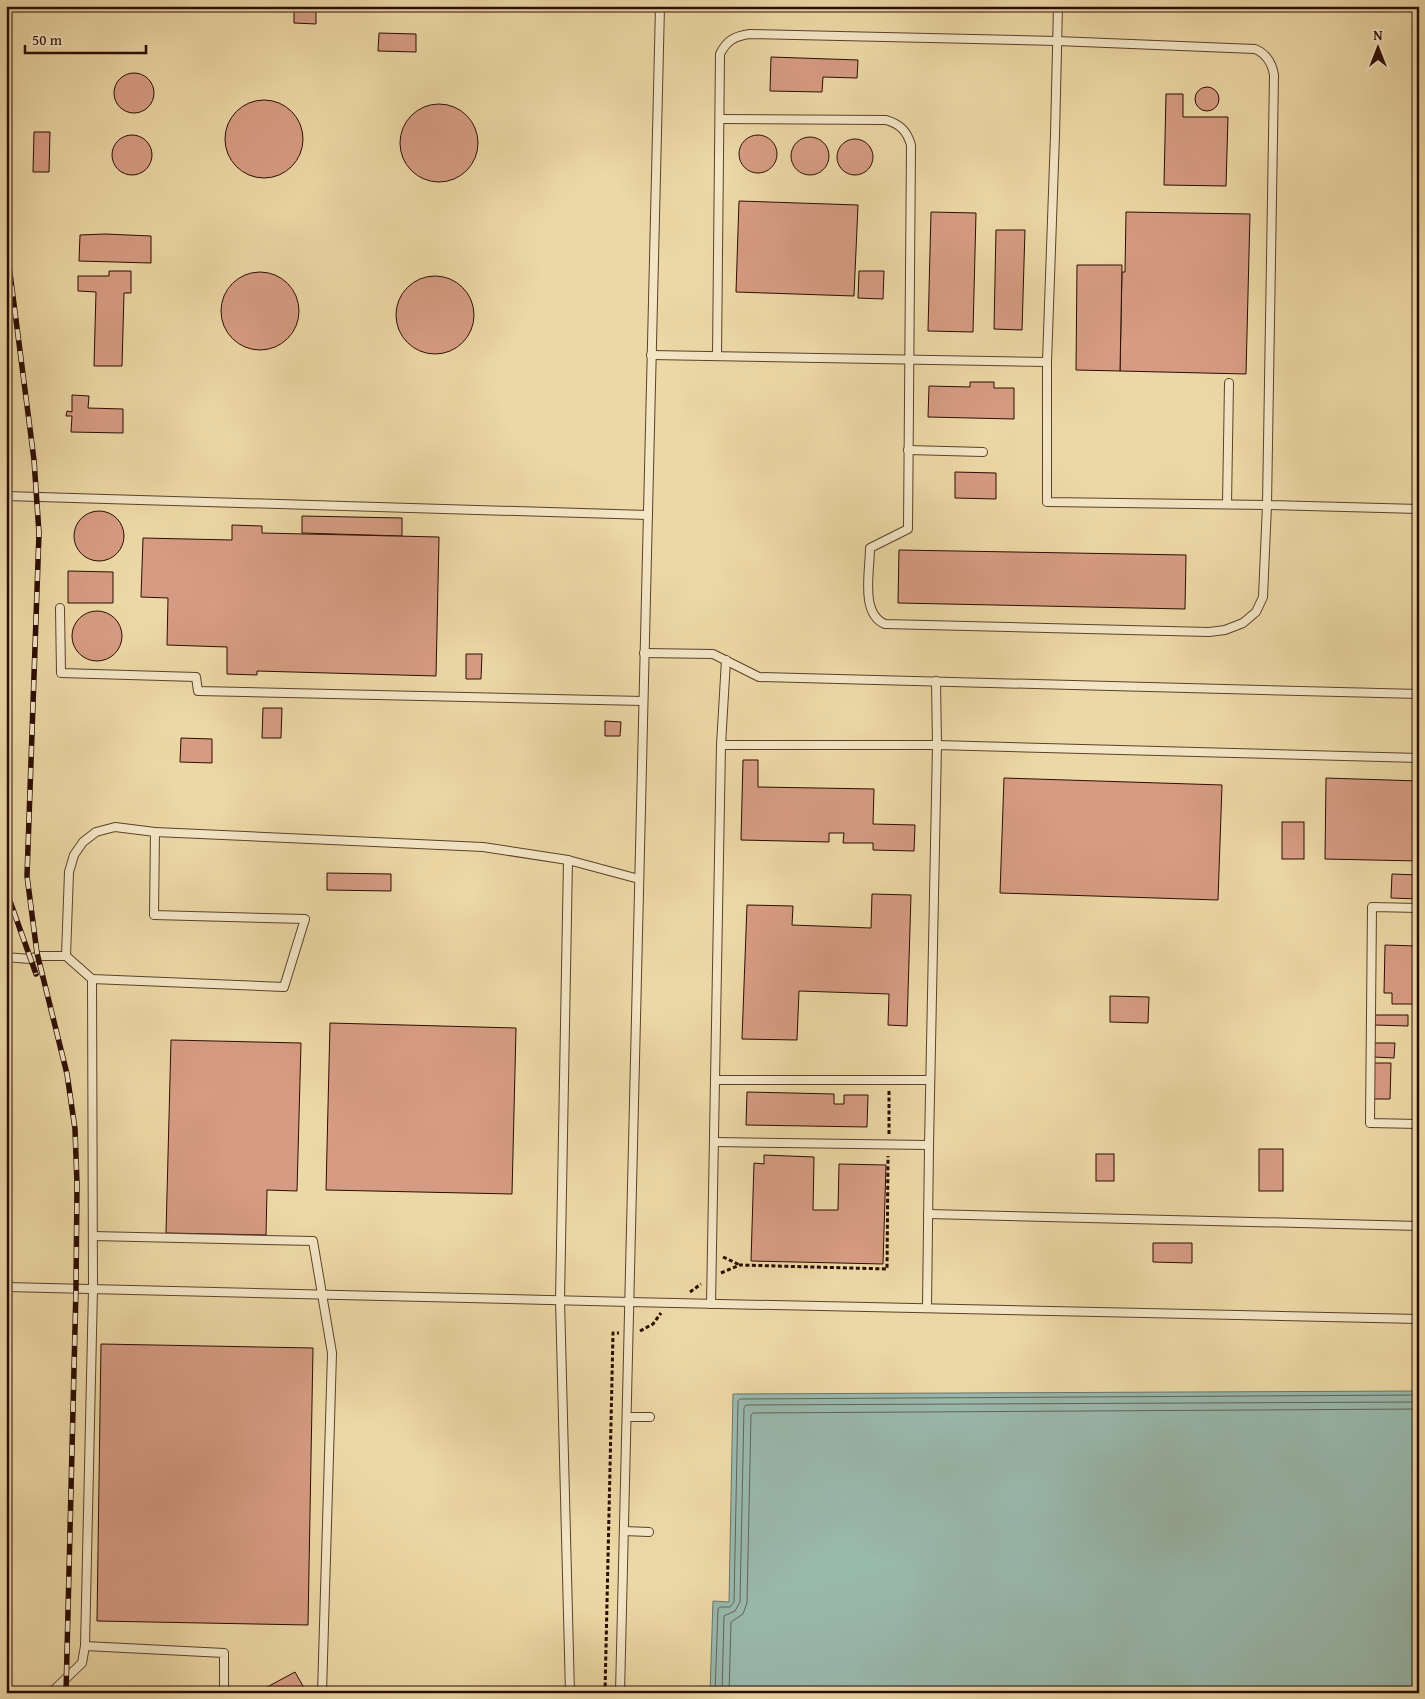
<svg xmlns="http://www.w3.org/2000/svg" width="1425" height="1699" font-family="'Gentium Book Plus',serif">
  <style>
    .water { fill: #99b9ad; stroke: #6d7469 }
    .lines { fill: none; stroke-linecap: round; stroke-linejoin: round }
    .shore { stroke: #626358; stroke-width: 1 }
    .building { fill: #d69c83; stroke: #2c0d02 }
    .service-casing { stroke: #5c402b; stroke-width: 10 }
    .path { stroke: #2c0d02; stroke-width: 3; stroke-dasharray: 4 2.5; stroke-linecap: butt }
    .service { stroke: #f3e6c5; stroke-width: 8 }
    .rail-casing { stroke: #2c0d02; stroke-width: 5.5 }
    .rail { stroke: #f3e6c5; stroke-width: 4; stroke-dasharray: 11; stroke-linecap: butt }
  </style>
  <rect width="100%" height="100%" fill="#ecd8a6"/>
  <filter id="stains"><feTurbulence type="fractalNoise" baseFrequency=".004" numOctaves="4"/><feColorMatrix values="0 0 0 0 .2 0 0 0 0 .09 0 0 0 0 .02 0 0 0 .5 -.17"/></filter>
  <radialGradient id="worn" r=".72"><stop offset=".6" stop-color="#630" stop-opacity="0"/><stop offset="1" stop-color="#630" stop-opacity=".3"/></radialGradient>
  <path class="water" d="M1419,1391V1693H710L713,1601L729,1602L733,1394Z"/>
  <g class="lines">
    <g class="shore">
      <path d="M715,1693L718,1609L720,1607H730L734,1602L738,1401L740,1399L1419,1395"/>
      <path d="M722,1693L724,1616L735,1611L740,1602L744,1408L746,1405L1419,1402"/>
      <path d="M729,1693L731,1622L743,1614L747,1603L751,1415L753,1413L1419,1409"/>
    </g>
  </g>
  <g class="building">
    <path d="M294,10L316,11V24L294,23Z"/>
    <path d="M379,33L416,34V52L378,51Z"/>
    <path d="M771,57L858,60L857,78L823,77L822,92L770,91Z"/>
    <circle cx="134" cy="93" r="20"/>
    <circle cx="1207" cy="99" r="12"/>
    <path d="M1166,94H1183V117H1228L1226,186L1164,185Z"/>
    <circle cx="264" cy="139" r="39"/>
    <circle cx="439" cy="143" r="39"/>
    <path d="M34,132H50L49,172H33Z"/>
    <circle cx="132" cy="155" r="20"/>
    <circle cx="758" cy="154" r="19"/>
    <circle cx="810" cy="156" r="19"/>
    <circle cx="855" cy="157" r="18"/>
    <path d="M739,201L858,205L854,296L736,292Z"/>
    <path d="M931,212L976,213L973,332L928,331Z"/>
    <path d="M1126,212L1250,214L1246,374L1120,371L1122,272H1125Z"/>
    <path d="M996,230H1025L1022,330L994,329Z"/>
    <path d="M105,234L151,236V263L79,261L80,235Z"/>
    <path d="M1077,265H1122L1120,371L1076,370Z"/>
    <path d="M109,271H131V293H124L122,366H94L96,292L78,291V276H109Z"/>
    <path d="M859,271H884L883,299L858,298Z"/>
    <circle cx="260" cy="311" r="39"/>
    <circle cx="435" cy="315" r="39"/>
    <path d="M970,382H994V388H1014V419L928,417L929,386L970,387Z"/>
    <path d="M72,395L89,396L88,408L123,409V433L71,432L72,416H66L67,411L72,412Z"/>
    <path d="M955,472L996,473V499L955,498Z"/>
    <circle cx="99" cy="536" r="25"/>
    <path d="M302,516L402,518V536L302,533Z"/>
    <path d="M232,525L262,526V533L439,537L436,676L257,671V675L227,674V647L167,645L168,598L141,597L143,538L232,540Z"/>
    <path d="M899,550L1186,555L1185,609L898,603Z"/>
    <path d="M68,571L113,572V603H68Z"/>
    <circle cx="97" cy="636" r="25"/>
    <path d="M466,654H482L481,679H466Z"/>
    <path d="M263,708H282L281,738H262Z"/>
    <path d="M605,721L621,722L620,736H605Z"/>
    <path d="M181,738L212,739V763L180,762Z"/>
    <path d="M743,760H758V787L874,789L873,824L915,825L914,851L873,850V843H843L844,833H829V842L741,840Z"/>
    <path d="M1004,778L1222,785L1218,900L1000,893Z"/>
    <path d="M1326,778L1419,781V861L1325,859Z"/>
    <rect x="1282" y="822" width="22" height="37"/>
    <path d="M327,873L391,874V891L327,890Z"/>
    <path d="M1392,874L1419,875V899L1391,898Z"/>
    <path d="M872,894L911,895L907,1026L888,1025L889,994L799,991L797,1040L742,1039L747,905L793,906L792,925L871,928Z"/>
    <path d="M1385,945L1417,946L1416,1004H1392V993H1384Z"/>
    <path d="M1110,996L1149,997L1148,1023L1110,1022Z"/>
    <path d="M1375,1015H1408V1026L1375,1025Z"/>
    <path d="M330,1023L516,1028L512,1194L326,1190Z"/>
    <path d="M171,1040L301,1043L297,1191L267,1190L266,1235L166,1233Z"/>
    <path d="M1374,1043H1395L1394,1058L1374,1057Z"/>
    <path d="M1373,1063H1391L1390,1099H1373Z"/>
    <path d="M747,1092L834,1094V1104H844V1095H868L867,1127L746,1125Z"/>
    <rect x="1259" y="1149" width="24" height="42"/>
    <rect x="1096" y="1154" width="18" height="27"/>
    <path d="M764,1155L814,1157L813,1210H838L839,1164L886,1165L883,1264L751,1261L754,1163L764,1164Z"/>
    <path d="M1153,1243H1192V1263L1153,1262Z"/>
    <path d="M101,1344L313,1348L308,1625L97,1621Z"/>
    <path d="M295,1672L307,1693H256Z"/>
  </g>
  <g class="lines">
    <defs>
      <g id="service">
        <path d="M720,119L886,120C900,124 907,131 911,145L908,529L870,548C870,571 860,614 885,624L1209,632L1225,630L1243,623L1256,612L1263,597L1267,505L1047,502V362"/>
        <path d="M651,355L1047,362L1055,135L1058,6"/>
        <path d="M717,356L720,54C727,40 735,36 750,34L1057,41L1255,49C1267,54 1272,63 1274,75L1267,505L1419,509"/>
        <path d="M908,450L983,452"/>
        <path d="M6,496L648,515"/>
        <path d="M1227,504L1229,383"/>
        <path d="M60,608L61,673L196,677L198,691L643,701"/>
        <path d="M644,653L713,654L759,677L1419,694"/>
        <path d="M726,660L721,745H937L936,681"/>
        <path d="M568,860L560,1300L570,1693"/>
        <path d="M1419,908L1372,907L1370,1123L1419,1124"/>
        <path d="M66,956L92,979"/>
        <path d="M6,957L30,959L38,956H66L69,872L74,855L83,842L96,832L115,827L155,832"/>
        <path d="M715,1080H930"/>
        <path d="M714,1142L929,1145L927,1308"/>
        <path d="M929,1145L937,745L1419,758"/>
        <path d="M928,1214L1419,1226"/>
        <path d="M93,1236L313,1241L332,1353L322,1693"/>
        <path d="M6,1287L630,1302L1419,1319"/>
        <path d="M711,1304L721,745"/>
        <path d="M627,1417H650"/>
        <path d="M624,1531L649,1532"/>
        <path d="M54,1693V1690L82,1663L85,1646"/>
        <path d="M224,1693V1653L85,1646L93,1289L92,979L284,987L305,919L154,915L155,832L483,847L568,860L639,879"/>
        <path d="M620,1693L660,6"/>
      </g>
    </defs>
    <use href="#service" class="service-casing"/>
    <g class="path">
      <path d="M889,1134V1091"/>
      <path d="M723,1257L740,1265"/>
      <path d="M721,1273L740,1265L887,1269L888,1156"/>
      <path d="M690,1292L701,1284"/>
      <path d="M640,1331L653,1324L661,1313"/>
      <path d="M605,1693L613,1333H619"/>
    </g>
    <use href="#service" class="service"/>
    <defs>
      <g id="rail">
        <path d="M6,242L34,460L39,533L27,876L37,953L67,1074L75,1129L77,1184L76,1288L66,1693"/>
        <path d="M6,890L36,974"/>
      </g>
    </defs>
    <use href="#rail" class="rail-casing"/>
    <use href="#rail" class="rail"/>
  </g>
  <rect width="1425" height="1699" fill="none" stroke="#ecd8a6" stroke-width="25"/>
  <rect x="8" y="8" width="1410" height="1684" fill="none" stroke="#2c0d02" stroke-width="2.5"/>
  <rect x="12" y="12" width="1400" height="1674" fill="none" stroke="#2c0d02"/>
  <g transform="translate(1378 48)" stroke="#f3e6c5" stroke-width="4" paint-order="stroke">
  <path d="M0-4L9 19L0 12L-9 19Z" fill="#2c0d02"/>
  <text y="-8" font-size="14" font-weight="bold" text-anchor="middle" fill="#2c0d02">N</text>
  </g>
  <path d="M25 45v8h121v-8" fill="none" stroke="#2c0d02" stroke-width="2.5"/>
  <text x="32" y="45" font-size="15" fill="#2c0d02" stroke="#f3e6c5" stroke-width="4" paint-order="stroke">50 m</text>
  <rect width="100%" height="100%" filter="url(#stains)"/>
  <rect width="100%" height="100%" fill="url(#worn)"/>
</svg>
